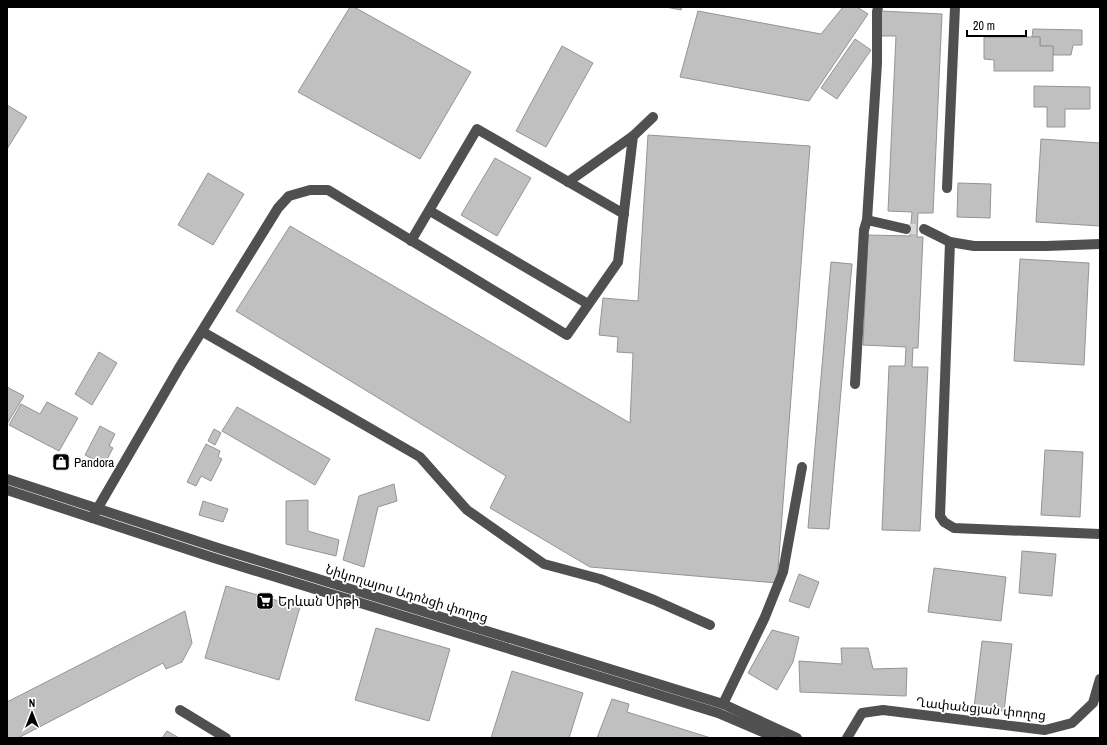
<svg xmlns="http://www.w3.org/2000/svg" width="1107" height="745" font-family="'Archivo Narrow','Noto Sans Armenian',sans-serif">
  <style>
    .building { fill: #c0c0c0; stroke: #949494 }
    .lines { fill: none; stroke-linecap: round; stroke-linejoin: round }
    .minor-tunnel { stroke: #d9d9d9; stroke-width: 10; stroke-dasharray: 10 5; stroke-linecap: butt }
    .minor { stroke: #505050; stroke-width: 10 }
    .labels { text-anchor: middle; stroke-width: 3.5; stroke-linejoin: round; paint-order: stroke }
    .poi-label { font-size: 13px; fill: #000; stroke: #fff; text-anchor: start }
    .street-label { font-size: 13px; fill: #000; stroke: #fff }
  </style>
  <rect width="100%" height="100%" fill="#fff"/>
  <g class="building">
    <path d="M350,7H354L471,72L420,159L298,92Z"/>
    <path d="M666,7H682L681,10Z"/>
    <path d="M843,7H857L868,14L809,101L680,77L698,11L821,34Z"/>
    <path d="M881,11L942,14L933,213H918L917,237H923L918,348H913L912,367H928L920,531L882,530L889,366H905L906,347L863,345L868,235L910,236L912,212L888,211L896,36H880Z"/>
    <path d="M1033,29L1082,30V45H1073L1071,55H1053V46H1040V37H1032Z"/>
    <path d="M984,37H1040V46H1053V71H994V60L984,59Z"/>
    <path d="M855,39L871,50L837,99L821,88Z"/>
    <path d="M562,46L593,63L546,147L516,131Z"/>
    <path d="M1034,86L1090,87V109H1065V127H1047V107H1034Z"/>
    <path d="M7,105L27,117L7,149Z"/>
    <path d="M648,135L810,146L777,583L590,567L490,508L506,476L236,311L290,226L630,423L633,353L617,352L618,337L599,335L603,298L638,301Z"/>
    <path d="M1041,139L1100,143V226L1036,222Z"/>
    <path d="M495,158L531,178L497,236L461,215Z"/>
    <path d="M208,173L244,194L213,245L178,225Z"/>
    <path d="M958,183L991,184L990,218L957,217Z"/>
    <path d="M1020,259L1089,263L1084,365L1014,361Z"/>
    <path d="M831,262L852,264L829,529L808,528Z"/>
    <path d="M99,352L117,363L92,405L75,394Z"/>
    <path d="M7,387L24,396L7,424Z"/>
    <path d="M47,402L78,418L59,451L9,425L21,404L40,414Z"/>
    <path d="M237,407L330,459L315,485L222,431Z"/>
    <path d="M100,426L115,434L109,446L113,448L104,465L85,455Z"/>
    <path d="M214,429L221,433L215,445L208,441Z"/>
    <path d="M206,444L220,451L218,457L222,459L211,481L201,476L196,486L187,482Z"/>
    <path d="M1045,450L1083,452L1080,517L1041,515Z"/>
    <path d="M394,484L397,501L378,507L364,567L343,560L359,496Z"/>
    <path d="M308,500V531L339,540L336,556L286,544V501Z"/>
    <path d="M203,501L228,509L223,522L199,515Z"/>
    <path d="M1022,551L1056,554L1052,596L1019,593Z"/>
    <path d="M934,568L1006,577L1001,621L928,612Z"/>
    <path d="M799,574L819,582L809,608L789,601Z"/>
    <path d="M226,586L300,607L279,680L205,658Z"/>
    <path d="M185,611L192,643L182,662L166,669L163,663L18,738H7V702Z"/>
    <path d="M376,628L450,649L429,721L355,700Z"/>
    <path d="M772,630L799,637L793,662L777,690L748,673Z"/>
    <path d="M982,641L1012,644L1004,711L974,708Z"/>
    <path d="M841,648H868L873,669L907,668L906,696L800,692L799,661L842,664Z"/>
    <path d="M512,671L583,693L569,738H491Z"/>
    <path d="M612,699L629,704L627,712L711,738H597Z"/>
    <path d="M167,731L179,738H162Z"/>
  </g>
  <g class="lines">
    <path class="minor-tunnel" d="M906,229H924"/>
    <g class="minor">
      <path d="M568,182L633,136"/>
      <path d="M947,188L955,7"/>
      <path d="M430,211L588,304"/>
      <path d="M867,220L877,63V12L878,7"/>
      <path d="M924,229L950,242"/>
      <path d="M411,241L477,129L624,214"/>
      <path d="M1100,244L1046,246H974L950,242L940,516L944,522L954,528L1100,534"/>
      <path d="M203,332L420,457L467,510L544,564L600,579L654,600L710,625"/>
      <path d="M855,384L864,230L867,220L906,229"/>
      <path d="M7,479L218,548L723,704L797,738"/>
      <path d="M7,490L214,558L718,713L777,738"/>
      <path d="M92,518L179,368L278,208L289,196L310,190H328L567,335L618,262L633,136L653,117"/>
      <path d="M723,704L765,617L783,572L802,467"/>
      <path d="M180,710L226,738"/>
      <path d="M847,738L862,713L883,710L1045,730L1072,723L1093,703L1100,679"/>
    </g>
  </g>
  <defs>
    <symbol id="shop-square" viewBox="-11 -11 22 22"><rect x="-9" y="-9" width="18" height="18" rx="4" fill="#000" stroke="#fff"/><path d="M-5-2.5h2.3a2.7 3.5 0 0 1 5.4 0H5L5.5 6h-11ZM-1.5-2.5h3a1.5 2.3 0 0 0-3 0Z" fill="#fff"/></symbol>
    <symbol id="supermarket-square" viewBox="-11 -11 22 22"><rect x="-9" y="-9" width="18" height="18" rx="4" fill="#000" stroke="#fff"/><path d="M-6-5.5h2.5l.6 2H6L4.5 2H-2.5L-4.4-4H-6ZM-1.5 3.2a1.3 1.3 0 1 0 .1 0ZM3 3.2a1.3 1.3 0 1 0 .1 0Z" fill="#fff"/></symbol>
  </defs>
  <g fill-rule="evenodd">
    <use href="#shop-square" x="51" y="452" width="20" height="20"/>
    <use href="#supermarket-square" x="255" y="591" width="20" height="20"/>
  </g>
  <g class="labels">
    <g class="poi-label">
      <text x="74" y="467">Pandora</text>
      <text x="278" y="606">Երևան Սիթի</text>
    </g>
    <g class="street-label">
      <text transform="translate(407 593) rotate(17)" y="5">Նիկողայոս Ադոնցի փողոց</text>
      <text transform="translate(981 708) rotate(6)" y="5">Ղափանցյան փողոց</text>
    </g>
  </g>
  <rect width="1107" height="745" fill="none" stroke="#000000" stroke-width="16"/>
  <g transform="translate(32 713)" stroke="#ffffff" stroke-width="3" paint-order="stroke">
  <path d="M0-3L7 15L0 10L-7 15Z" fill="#000000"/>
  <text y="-6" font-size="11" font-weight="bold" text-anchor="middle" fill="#000000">N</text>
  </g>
  <path d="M967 30v6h59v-6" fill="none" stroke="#000000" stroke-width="2"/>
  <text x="973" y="30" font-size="12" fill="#000000" stroke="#ffffff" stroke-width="3" paint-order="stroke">20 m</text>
</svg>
